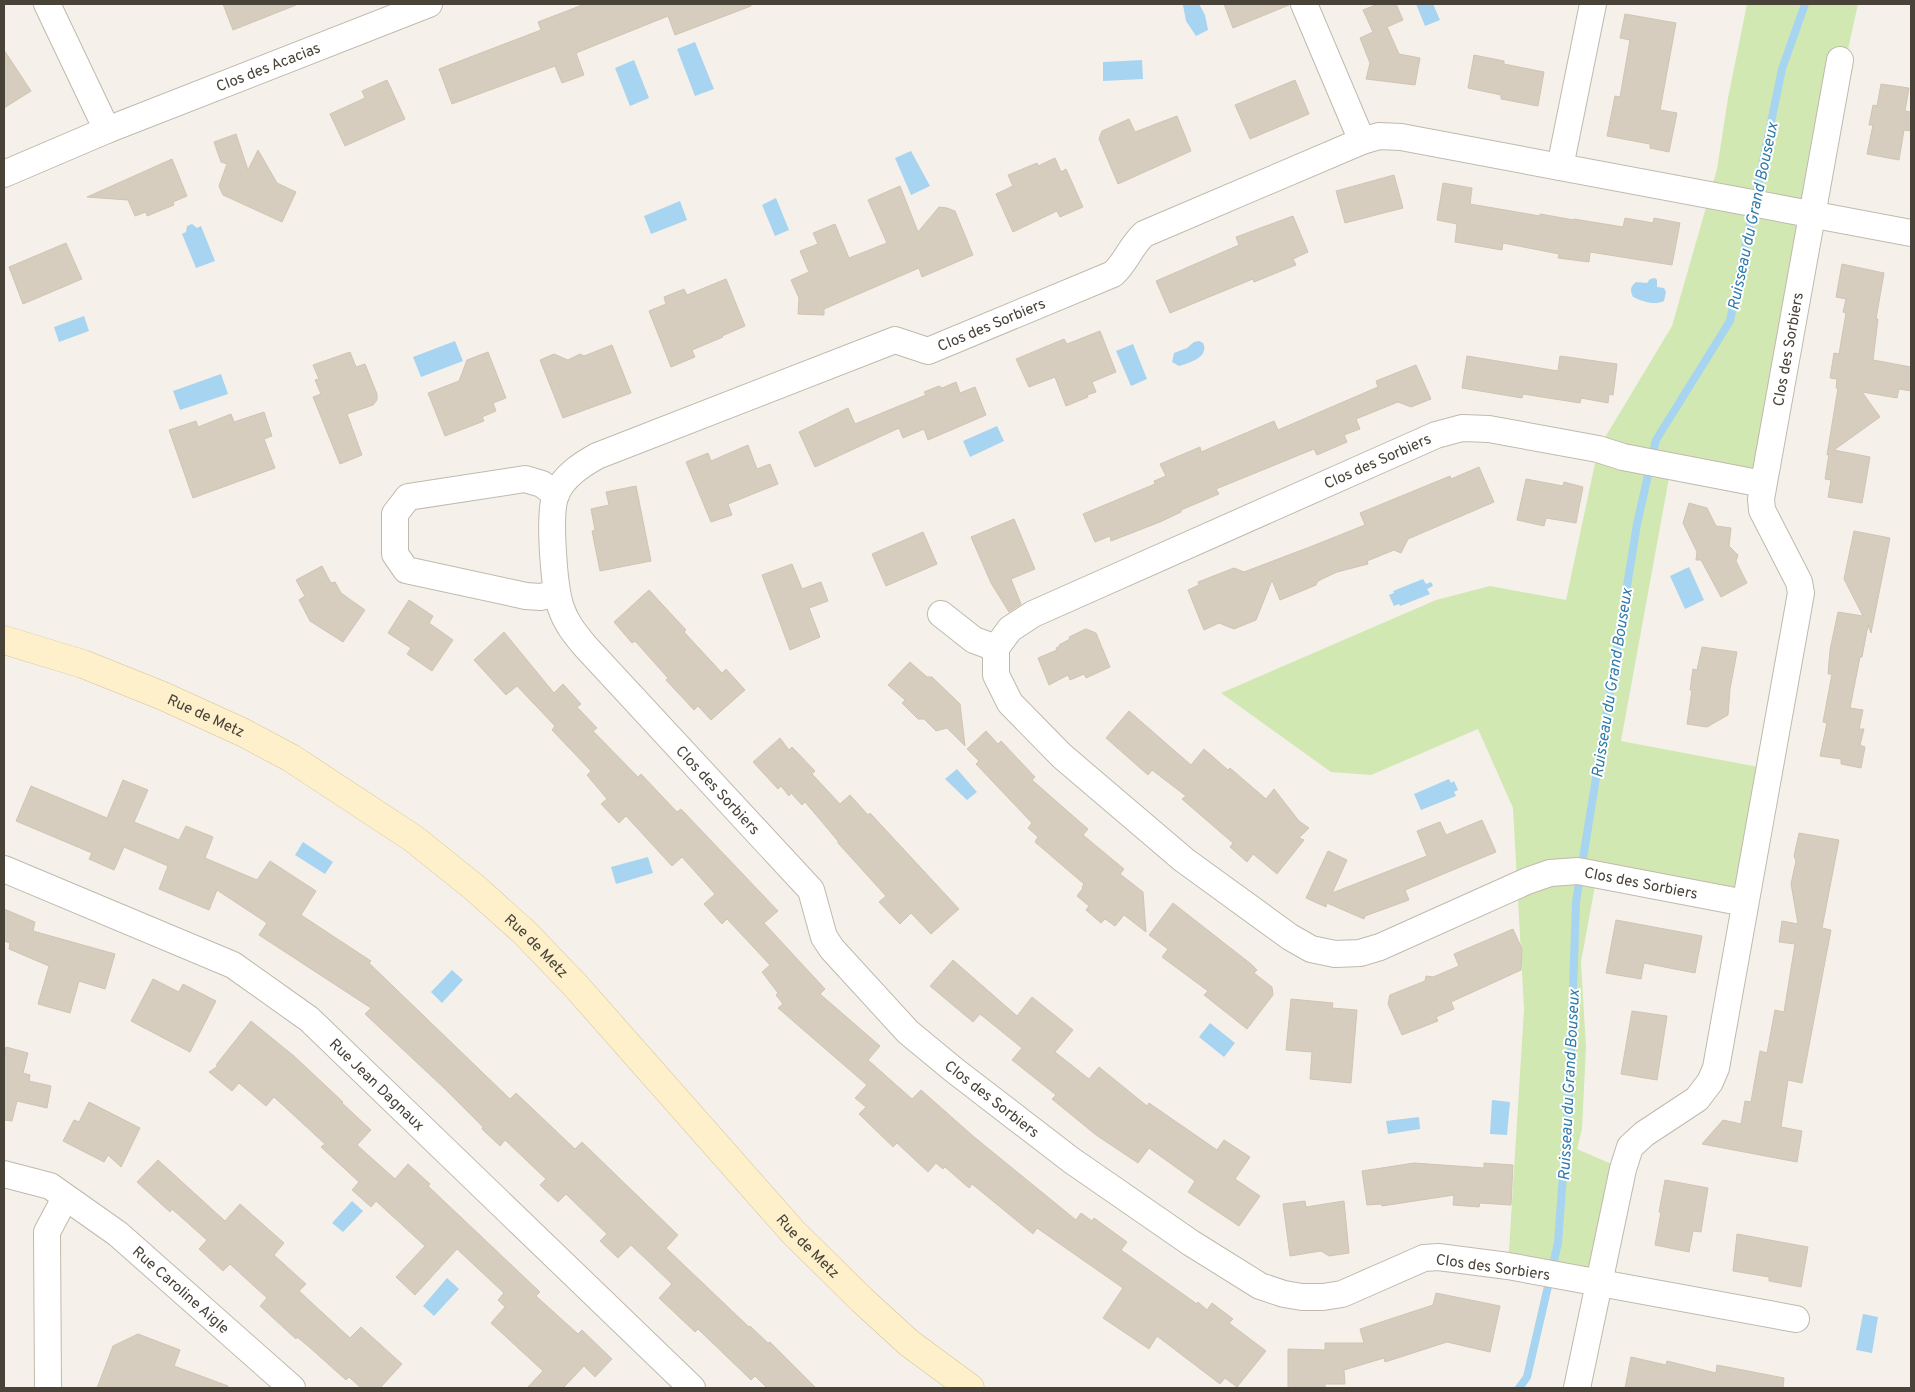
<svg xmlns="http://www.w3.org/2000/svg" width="1915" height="1392" font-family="Overpass,sans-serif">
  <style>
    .green { fill: #d1e8b3 }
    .water { fill: #a7d4f0 }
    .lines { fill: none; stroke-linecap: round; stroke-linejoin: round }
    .stream { stroke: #a7d4f0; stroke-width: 8 }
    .building { fill: #d6cdbf; stroke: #d1c4b2 }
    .minor-casing { stroke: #c0b9ac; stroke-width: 28 }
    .secondary-casing { stroke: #d4c39a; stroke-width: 29 }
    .minor { stroke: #fff; stroke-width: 26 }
    .secondary { stroke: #fef0ca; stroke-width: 28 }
    .labels { text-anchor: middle; stroke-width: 4; stroke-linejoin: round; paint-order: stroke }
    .street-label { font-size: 15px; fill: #484238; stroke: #fff }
    .water-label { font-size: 16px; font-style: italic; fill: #2f7aac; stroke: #fff }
  </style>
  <rect width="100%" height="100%" fill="#f5f1ea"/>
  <path class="green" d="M1747,4H1858L1847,54L1763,484L1671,467L1621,741L1769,769L1745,903L1597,875L1581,962L1586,1047L1582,1129L1577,1149L1623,1169L1599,1283L1508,1266L1524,1009L1513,808L1478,729L1371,775L1331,772L1221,693L1436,600L1490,586L1566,600L1598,449L1672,326L1717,169L1728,98Z"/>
  <g class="water">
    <path d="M1185,4H1199L1205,15L1208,30L1196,36L1186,21L1183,5Z"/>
    <path d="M1416,4H1433L1440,20L1425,26Z"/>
    <path d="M695,42L714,89L695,96L677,49Z"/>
    <path d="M634,60L649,98L630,106L615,68Z"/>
    <path d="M1142,60L1143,79L1103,81V62Z"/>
    <path d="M911,151L930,186L911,195L895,158Z"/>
    <path d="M776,198L789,230L775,236L762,205Z"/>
    <path d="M680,201L687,220L651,234L644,216Z"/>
    <path d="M192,224L197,228L201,226L215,261L196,268L182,234L186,232L187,226Z"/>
    <path d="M1655,278L1657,280V287L1664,288L1666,292L1664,301C1654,306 1642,301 1633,297C1630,290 1630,287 1636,282L1647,283L1650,279Z"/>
    <path d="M84,316L89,331L59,342L54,327Z"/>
    <path d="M455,341L463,361L421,377L413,357Z"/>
    <path d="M1199,341L1203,343C1210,357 1189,363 1179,366L1172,362L1174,353L1187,348L1194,342Z"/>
    <path d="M1133,344L1147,379L1131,386L1116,351Z"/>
    <path d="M221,374L228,394L180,410L173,391Z"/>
    <path d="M997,426L1004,441L970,457L963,441Z"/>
    <path d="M1689,567L1704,600L1685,609L1670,576Z"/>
    <path d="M1423,579L1426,584L1431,582L1433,586L1427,589L1430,594L1400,606L1399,604L1394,606L1389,595L1394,593L1393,591Z"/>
    <path d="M957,769L977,792L967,800L945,779Z"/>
    <path d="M1449,779L1451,783L1454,781L1458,790L1454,792L1456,796L1421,810L1414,794Z"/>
    <path d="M303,842L333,862L325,874L295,855Z"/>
    <path d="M648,857L653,873L616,884L611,867Z"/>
    <path d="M452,970L463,980L442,1003L431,992Z"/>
    <path d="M1210,1023L1235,1043L1224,1057L1199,1037Z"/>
    <path d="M1492,1100L1510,1102L1507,1135L1490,1134Z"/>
    <path d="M1419,1117L1420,1129L1388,1134L1386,1121Z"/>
    <path d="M352,1201L363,1211L343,1232L332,1223Z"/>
    <path d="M447,1278L459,1289L434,1316L423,1306Z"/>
    <path d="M1863,1314L1878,1317L1872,1353L1856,1350Z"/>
  </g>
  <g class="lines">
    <path class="stream" d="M1519,1388L1527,1377L1558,1243L1570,1080L1576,902L1637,524L1656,440L1730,321L1782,69L1805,4"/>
  </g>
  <g class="building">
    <path d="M223,4H296V5L233,30Z"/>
    <path d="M585,4H751V6L675,35L668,16L576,53L584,75L562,83L555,66L452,104L439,69L541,30L538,22Z"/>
    <path d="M1224,4H1289V5L1233,28Z"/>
    <path d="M1378,4H1396L1403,20L1387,27L1399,54L1420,58L1415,85L1366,79L1370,63L1360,38L1373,32L1363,10Z"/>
    <path d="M1625,14L1676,23L1660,110L1677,113L1669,152L1650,148V144L1607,136L1615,96L1620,97L1630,40L1620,38Z"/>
    <path d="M4,50L31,91L4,108Z"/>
    <path d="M1474,55L1504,61V64L1544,72L1538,106L1501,99V95L1468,88Z"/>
    <path d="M387,80L405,119L345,146L330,114L365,98L362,91Z"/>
    <path d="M1295,80L1309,114L1250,139L1235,105Z"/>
    <path d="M1881,84L1909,88L1905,111L1911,112V131L1904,130L1899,160L1867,154L1873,125H1869L1873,105L1877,106Z"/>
    <path d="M1177,116L1191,151L1118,184L1099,139L1102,131L1129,119L1135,132Z"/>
    <path d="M236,134L248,170L258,150L277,183L296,192L282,222L223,195L219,186L227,164L221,162L214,142Z"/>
    <path d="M1055,158L1061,172L1066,169L1083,207L1060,217L1057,211L1013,232L996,194L1013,186L1008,175L1037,163L1038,166Z"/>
    <path d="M172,159L187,196L173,202L174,205L147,216L146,212L135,216L128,200L87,197Z"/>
    <path d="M1394,175L1403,208L1345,223L1336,191Z"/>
    <path d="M1443,183L1472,188L1470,204L1540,216V214L1574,220V219L1623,227L1625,218L1653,223L1654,218L1680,223L1672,265L1590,252L1589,262L1558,258L1559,254L1503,243L1502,250L1455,242L1457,224L1437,220Z"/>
    <path d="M900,186L918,232L939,207L947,208L955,211L973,255L922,277L919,268L824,309V315L798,314L799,298L791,280L809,272L800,251L818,244L813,233L835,224L849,258L887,243L868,200Z"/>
    <path d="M1293,216L1308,252L1293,259L1296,265L1254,282L1253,279L1170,313L1156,281L1239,245L1236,237Z"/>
    <path d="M66,243L82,279L23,304L9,267Z"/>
    <path d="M1842,264L1884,273L1876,319H1878L1873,360L1911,367V391L1899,389L1897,398L1862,392L1880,417L1834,450L1870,457L1862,503L1828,497L1831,480L1825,479L1829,454L1827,455L1838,388H1836L1837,379L1830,378L1834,353L1839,354L1846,313L1843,312L1846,299L1836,297Z"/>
    <path d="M726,279L745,326L722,336L723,337L692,350L695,357L671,367L649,311L666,304L664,297L684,289L687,295Z"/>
    <path d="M1100,331L1116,372L1092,382L1096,392L1087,395L1088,397L1066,406L1055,377L1029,387L1016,359L1064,339L1067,344Z"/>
    <path d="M612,345L631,393L563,418L540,360L554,354L568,360L580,354L584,356Z"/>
    <path d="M350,352L356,367L365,364L377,394V400L373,405L347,414L362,455L340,464L313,397L321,394L315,380L319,379L313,365Z"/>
    <path d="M488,352L506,398L493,403L496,411L482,417L484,421L445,436L428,393L459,381L467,360Z"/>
    <path d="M1467,356L1558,371L1560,356L1617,364L1613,395L1609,394L1608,403L1581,398L1580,403L1523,394L1522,398L1462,388Z"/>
    <path d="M1416,365L1431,399L1411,407L1398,402L1356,419L1360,429L1344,435L1347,442L1317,455L1314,449L1216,489L1219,494L1181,510V512L1160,522L1111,541L1110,536L1095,542L1083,514L1155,484L1154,481L1166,476L1160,464L1200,447L1201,452L1274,421L1278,430L1378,387L1376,381Z"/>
    <path d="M956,382L960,393L975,387L986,415L928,440L924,429L903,438L899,428L815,467L799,432L848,408L855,424L926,395L924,392L939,386L942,388Z"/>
    <path d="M264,412L272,436L264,439L275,468L193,498L169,430L196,421L198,427L231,414L234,422Z"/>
    <path d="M748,445L757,469L770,464L778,484L728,504L732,515L711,522L686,462L708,453L711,461Z"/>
    <path d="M1479,467L1494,502L1408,539L1401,553L1394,550L1367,561L1368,564L1337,572L1318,581L1316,585L1280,600L1272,580L1256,620L1234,629L1219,623L1204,630L1188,590L1199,585L1198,582L1234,568L1244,572L1315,545L1365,525L1360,513L1450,476L1451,479Z"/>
    <path d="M1526,479L1563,486L1564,482L1583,487L1576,523L1546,518L1544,526L1517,520Z"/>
    <path d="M636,486L651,561L600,571L592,531L595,530L591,509L609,505L606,492Z"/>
    <path d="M1689,503L1707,508L1716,526L1731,528L1729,546L1738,555L1736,561L1747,583L1721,597L1701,560H1696L1697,552L1683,523Z"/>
    <path d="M1014,519L1035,569L1011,579L1021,604L1009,612L991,583L971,537Z"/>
    <path d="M1854,531L1890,538L1871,633L1868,625L1862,657H1860L1850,708L1863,710L1859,729H1864L1860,745L1865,747L1861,768L1841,764V759L1820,756L1827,723L1823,722L1832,674H1828L1830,650L1838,612L1863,616L1844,579Z"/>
    <path d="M923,532L937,564L886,586L872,554Z"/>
    <path d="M792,564L802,589L821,582L828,601L809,608L820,637L790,650L762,575Z"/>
    <path d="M322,566L331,583L335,582L341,593L365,610L343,642L310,621L299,600L305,596L296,580Z"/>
    <path d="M649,590L686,630L684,632L722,673L726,669L745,690L711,720L698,706L694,710L666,680L668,678L635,641L632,643L614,622Z"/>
    <path d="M409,600L433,616L429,623L453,640L432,671L407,654L411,648L388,633Z"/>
    <path d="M1086,629L1096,633L1110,667L1086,678L1084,674L1070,680L1068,675L1049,685L1038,658L1057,650L1056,648L1060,646L1059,645L1070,639L1069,637Z"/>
    <path d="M504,632L554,693L563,684L581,704L577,707L597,728L593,731L638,777L641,774L677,812L681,809L778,911L764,923L825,989L820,994L880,1046L868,1060L912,1099L921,1090L973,1136L1076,1220L1081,1213L1092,1221L1094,1218L1127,1242L1121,1250L1197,1304L1198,1302L1207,1310L1212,1303L1233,1319L1229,1323L1266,1351L1237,1387L1225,1378L1220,1384L1157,1336L1149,1349L1103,1318L1123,1288L1037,1228L1033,1234L972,1184L969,1188L945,1167L943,1169L936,1163L928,1172L897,1143L893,1147L859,1114L866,1107L855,1098L867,1085L778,1008L783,1004L776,995L778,993L762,972L770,965L727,919L722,924L704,904L715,894L682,857L672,866L626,816L619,823L601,804L607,799L587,775L591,771L552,730L555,726L517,686L506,695L474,660Z"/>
    <path d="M1702,647L1737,652L1730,689L1728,715L1707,727L1687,724L1692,690H1690L1693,669L1697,670Z"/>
    <path d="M910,662L927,677H932L960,704L965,746L947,728L936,731L924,719H918L902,703L905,700L888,685Z"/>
    <path d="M1129,711L1191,765L1204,749L1228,770L1230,768L1266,799L1274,789L1299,821L1309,828L1299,838L1304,840L1277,874L1253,854L1247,862L1230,847L1233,843L1182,799L1186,796L1152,770L1148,775L1106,738Z"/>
    <path d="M986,731L998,744L1001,741L1035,777L1032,780L1088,829L1083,835L1124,869L1120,874L1143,892L1146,932L1124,915L1115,926L1105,919L1101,923L1086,910L1089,906L1077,896L1083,888L1082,887L1084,884L1035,842L1038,837L1028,828L1032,823L976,764L979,761L967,749Z"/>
    <path d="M780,738L789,750L792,747L815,771L812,774L840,804L850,795L868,815L870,813L959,909L931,934L911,913L900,924L879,902L886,896L838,843V841L805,802L802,805L791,793L789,796L781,786L778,789L753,762Z"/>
    <path d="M123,780L148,790L134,822L179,840L186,826L213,837L205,858L257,880L270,861L316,891L301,915L371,961L369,963L510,1099L516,1093L575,1149L582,1142L678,1235L666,1248L749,1327L750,1326L768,1343L770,1342L816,1388H767L755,1376L751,1380L698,1329L695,1332L659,1298L672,1284L631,1245L618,1258L600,1241L607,1234L566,1194L558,1202L540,1185L546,1179L505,1140L500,1146L482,1129L483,1127L444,1088L365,1014L371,1008L259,935L267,923L217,890L209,910L159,889L168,866L124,847L114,870L89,859L92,853L16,821L31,786L107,818Z"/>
    <path d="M1482,820L1496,852L1405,890L1409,900L1365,916L1364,919L1327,903L1326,907L1306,898L1328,851L1347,860L1332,893L1427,856L1417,831L1440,822L1446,835Z"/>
    <path d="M1799,833L1839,840L1822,928L1831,930L1802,1083L1788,1080L1781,1127L1802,1131L1797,1162L1702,1144L1723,1120L1741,1124L1745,1101L1751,1102L1760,1051L1767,1053L1775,1010L1784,1012L1795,944L1779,942L1782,921L1798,924L1791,884L1796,861L1794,856Z"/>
    <path d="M1173,903L1251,964L1257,970L1254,973L1272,987L1273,995L1247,1029L1204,995L1208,991L1162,957L1168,949L1149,935Z"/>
    <path d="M4,909L35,922L33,931L115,954L105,989L79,981L70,1013L38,1004L49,966L9,949L10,943L4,941Z"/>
    <path d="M1616,920L1702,936L1695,973L1644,963L1641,979L1606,973Z"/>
    <path d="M1513,929L1522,949L1521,970L1451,1002L1454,1009L1436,1017L1438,1021L1402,1035L1388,1004L1390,995L1425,981L1426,976L1433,977L1459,966L1454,954Z"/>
    <path d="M953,960L1017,1016L1032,997L1073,1030L1055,1052L1089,1079L1099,1067L1147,1106L1149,1103L1217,1150L1224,1140L1250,1157L1235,1179L1260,1196L1239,1226L1188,1192L1195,1181L1149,1148L1138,1163L1096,1135L1052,1099L1056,1095L1012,1060L1022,1048L980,1014L973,1022L930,986Z"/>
    <path d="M153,979L179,992L183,984L216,1001L190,1052L131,1021Z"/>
    <path d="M1291,999L1333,1003L1332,1008L1357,1010L1351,1083L1310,1079L1312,1052L1286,1050Z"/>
    <path d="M1632,1011L1667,1016L1657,1080L1621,1074Z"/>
    <path d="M251,1021L294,1056L343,1102L342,1103L371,1130L357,1145L395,1179L408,1164L430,1184L428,1186L540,1292L536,1296L578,1334L582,1330L612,1359L595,1377L584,1366L563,1388H527L543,1371L491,1323L505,1307L498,1300L504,1293L457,1249L415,1295L396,1277L425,1246L376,1201L371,1207L352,1190L359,1182L321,1147L325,1144L274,1097L266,1106L239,1083L232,1091L209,1072L218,1066L216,1065Z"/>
    <path d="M6,1047L28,1053L23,1073L30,1075L29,1081L51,1086L47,1108L17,1101L12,1121L4,1120V1059Z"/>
    <path d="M89,1102L140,1128L121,1167L108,1155L104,1162L63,1141L74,1120L79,1122Z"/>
    <path d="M158,1160L225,1221L240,1204L284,1243L274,1255L306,1284L299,1291L350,1338L361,1327L402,1364L380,1388H361L349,1377L346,1380L308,1346L297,1337L296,1339L260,1306L267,1298L230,1264L223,1271L199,1249L207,1240L172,1209L170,1212L137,1182Z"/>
    <path d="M1414,1163L1484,1168V1163L1513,1165L1511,1205L1480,1203L1479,1207L1453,1205L1454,1195L1382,1206L1381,1204L1367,1205L1362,1171Z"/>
    <path d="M1665,1180L1708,1188L1701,1232L1693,1231L1689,1252L1655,1245L1661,1212H1659Z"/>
    <path d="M1305,1201L1306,1207L1344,1201L1349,1253L1329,1256L1321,1251L1290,1256L1283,1204Z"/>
    <path d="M1737,1234L1808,1247L1801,1287L1769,1281V1277L1733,1271Z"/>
    <path d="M1436,1293L1500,1306L1490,1352L1447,1342L1385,1362L1384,1358L1344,1370L1345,1384H1325V1388H1288V1349L1325,1350V1343H1364L1360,1329L1433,1305Z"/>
    <path d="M138,1334L180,1350L174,1366L228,1386L227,1388H97L113,1346Z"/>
    <path d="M1631,1357L1666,1365L1667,1361L1716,1373L1717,1365L1784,1378L1783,1388H1625Z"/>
  </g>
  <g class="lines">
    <defs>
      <g id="minor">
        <path d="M47,4L107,130"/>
        <path d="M1304,4L1362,141"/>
        <path d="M1560,167L1593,4"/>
        <path id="s1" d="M4,174L107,130L429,4"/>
        <path d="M556,495L542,484L525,479L408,497L395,514V554L406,570L526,596L541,597L556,593"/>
        <path d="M941,614L974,640L996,648"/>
        <path id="s2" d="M4,869L233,965L309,1019L692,1388"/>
        <path id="s3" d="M1745,903L1578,871L1550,873L1527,881L1380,947L1360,953L1335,954L1311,949L1290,937L1184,860L1062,756L1010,703L996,675V648L1010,629L1033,614L1436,435L1462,428L1489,429L1598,449L1623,457L1763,484"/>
        <path id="s4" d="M4,1174L50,1186L118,1234L292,1388"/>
        <path id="s5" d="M1796,1319L1508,1266L1438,1257L1424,1258L1342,1294L1323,1297H1302L1284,1294L1260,1286L1191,1243L1071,1160L954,1070L908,1032L832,949L824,937L811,890L585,646C575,634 566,623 561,608C554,588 548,513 556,494C564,476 581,465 597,456L895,340L928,351L1113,274C1127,261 1130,247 1144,234L1362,141L1379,136L1401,137L1911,233"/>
        <path d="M48,1388L47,1232L65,1198"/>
        <path id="s6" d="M1577,1388L1623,1169L1630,1147L1644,1134L1697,1099L1710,1082L1716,1068L1801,593L1799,582L1762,510L1761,499L1840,60"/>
      </g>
      <g id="secondary">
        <path id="s7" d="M4,640L83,664L163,696L242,732L291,758L414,839L475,888L525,933L575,985L793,1232L862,1300L909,1343L970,1388"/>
      </g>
    </defs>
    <use href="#minor" class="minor-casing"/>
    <use href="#secondary" class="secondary-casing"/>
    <use href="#minor" class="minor"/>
    <use href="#secondary" class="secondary"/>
  </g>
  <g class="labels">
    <g class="street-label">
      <text dy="5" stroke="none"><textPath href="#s1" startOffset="285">Clos des Acacias</textPath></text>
      <text dy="5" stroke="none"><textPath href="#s5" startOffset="2134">Clos des Sorbiers</textPath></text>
      <text dy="5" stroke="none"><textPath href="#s6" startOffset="1104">Clos des Sorbiers</textPath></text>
      <text dy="5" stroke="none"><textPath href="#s3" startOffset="1330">Clos des Sorbiers</textPath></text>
      <text dy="5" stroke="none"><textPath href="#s7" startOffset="216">Rue de Metz</textPath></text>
      <text transform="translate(718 790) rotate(47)" y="5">Clos des Sorbiers</text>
      <text transform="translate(1641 883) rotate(11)" y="5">Clos des Sorbiers</text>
      <text dy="5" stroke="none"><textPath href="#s7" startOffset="621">Rue de Metz</textPath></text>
      <text dy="5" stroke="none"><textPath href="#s2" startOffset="436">Rue Jean Dagnaux</textPath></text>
      <text transform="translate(992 1099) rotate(38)" y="5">Clos des Sorbiers</text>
      <text dy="5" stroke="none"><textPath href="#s7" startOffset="1026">Rue de Metz</textPath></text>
      <text transform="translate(1493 1267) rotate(8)" y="5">Clos des Sorbiers</text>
      <text dy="5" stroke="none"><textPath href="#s4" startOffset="215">Rue Caroline Aigle</textPath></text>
    </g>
    <g class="water-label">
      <text transform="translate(1752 216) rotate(-78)" y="6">Ruisseau du Grand Bouseux</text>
      <text transform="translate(1611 683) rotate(-81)" y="6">Ruisseau du Grand Bouseux</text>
      <text transform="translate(1568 1085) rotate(-87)" y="6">Ruisseau du Grand Bouseux</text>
    </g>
  </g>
  <rect width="1915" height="1392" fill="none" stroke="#484238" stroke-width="10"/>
</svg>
